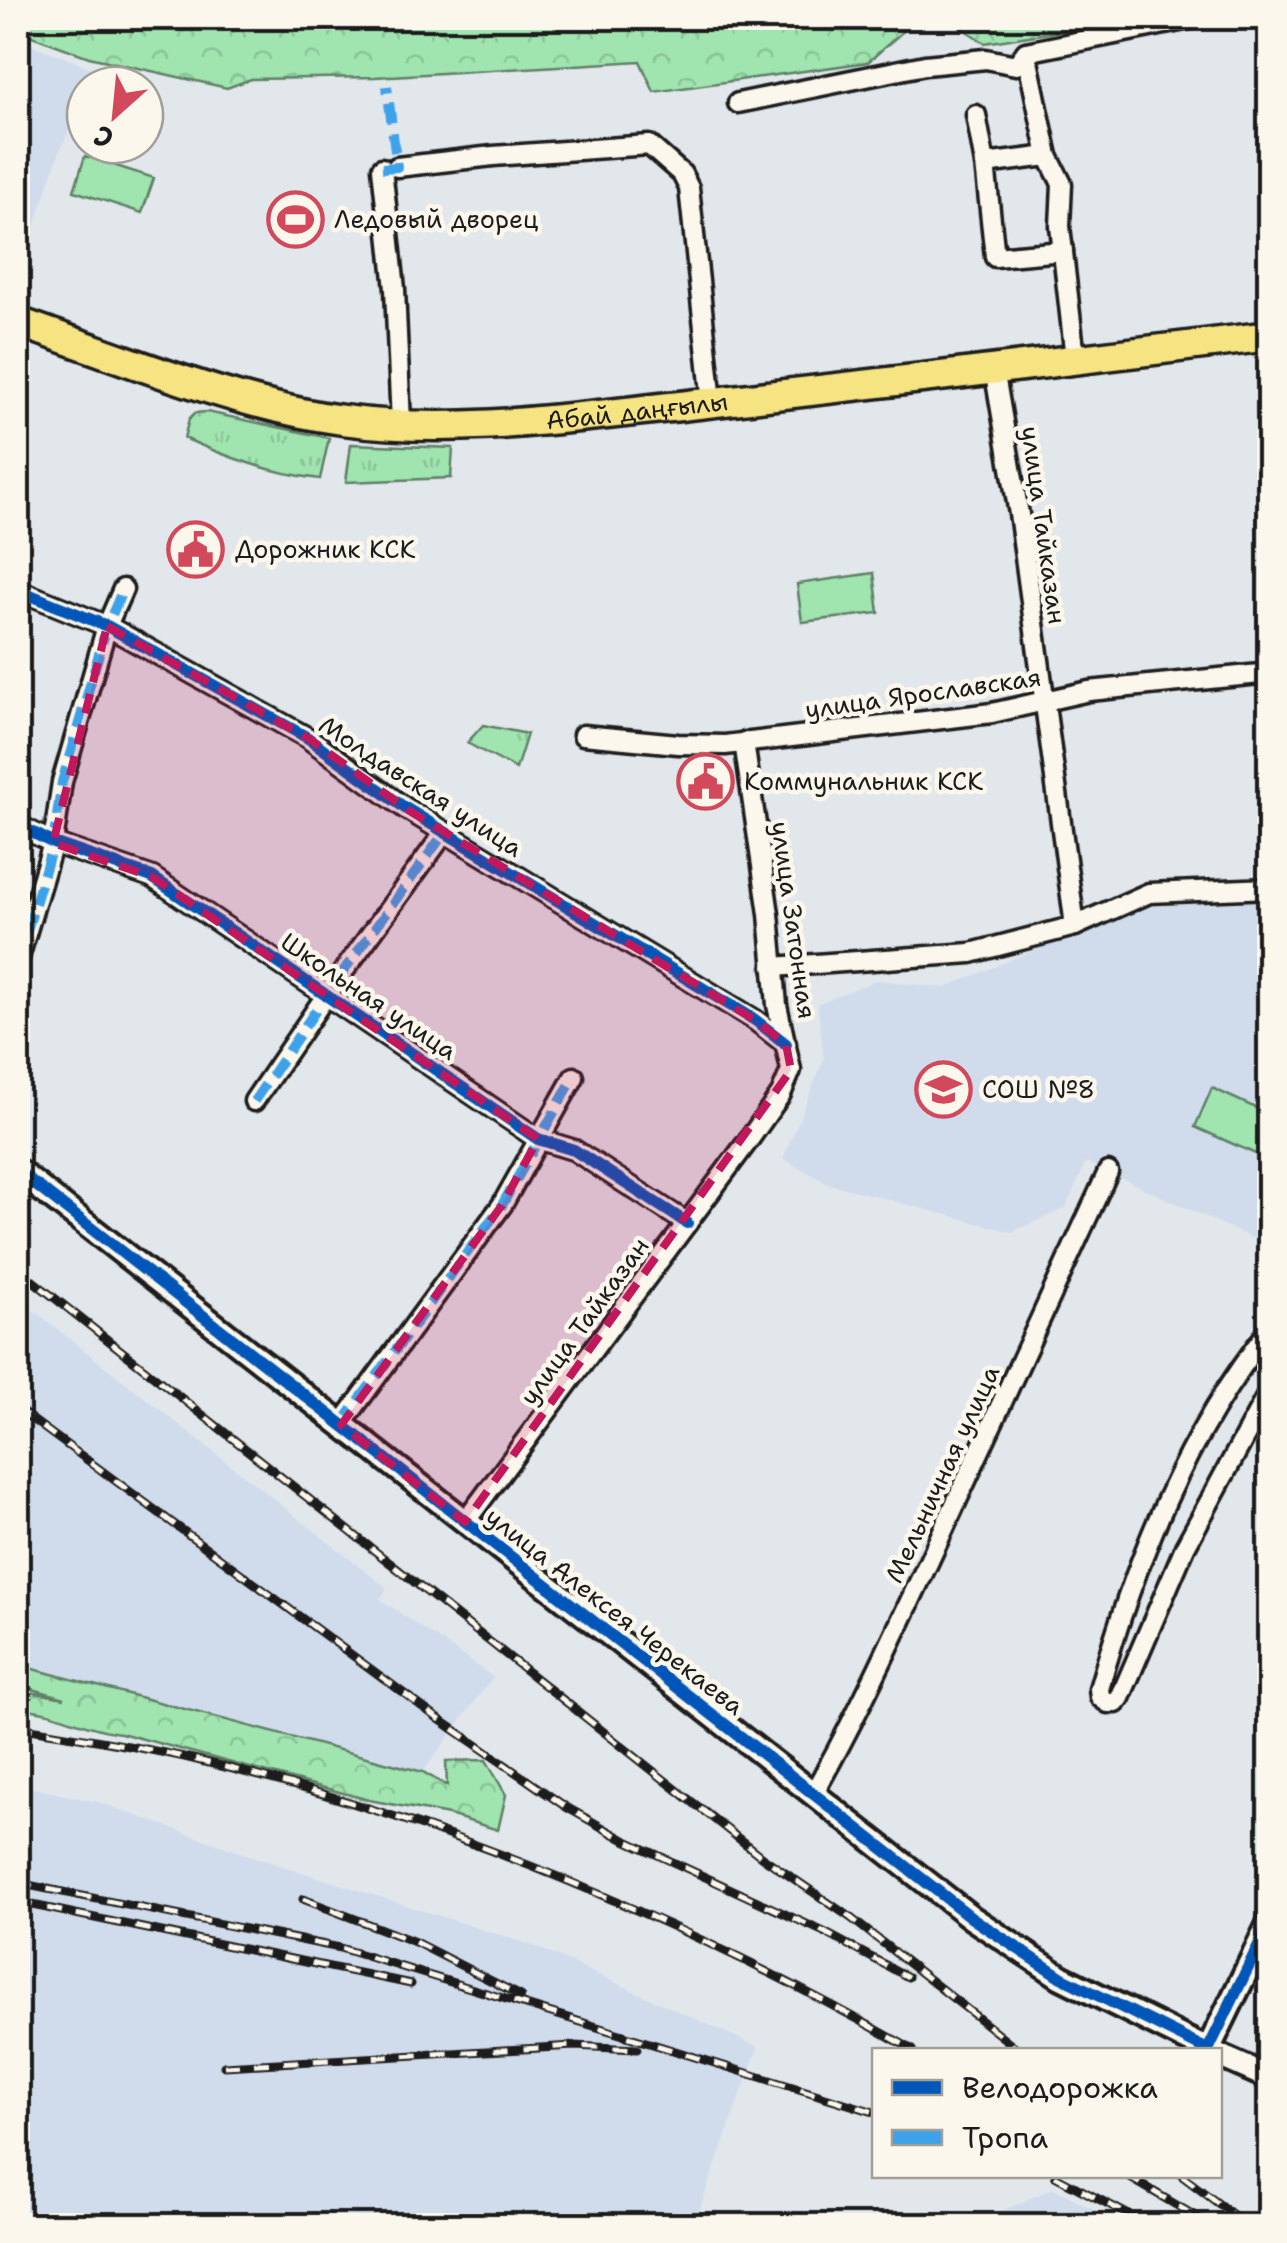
<svg xmlns="http://www.w3.org/2000/svg" width="1287" height="2243" font-family="'Shantell Sans',sans-serif">
  <style>
    .built { fill: #d0dcec }
    .grass { fill: url(#grass-tufts); stroke: #5e8066; stroke-width: 2.5 }
    .forest { fill: url(#forest-crowns); stroke: #5e8066; stroke-width: 2.5 }
    .wetland { fill: url(#wetland-marsh); stroke: #5e8066; stroke-width: 2.5 }
    .pitch { fill: #a0e4b0; stroke: #5e8066; stroke-width: 2.5 }
    .lines { fill: none; stroke-linecap: round; stroke-linejoin: round }
    .minor-casing { stroke: #1c1c1c; stroke-width: 25 }
    .tertiary-casing { stroke: #1c1c1c; stroke-width: 30 }
    .primary-casing { stroke: #1c1c1c; stroke-width: 35 }
    .minor { stroke: #fbf7ec; stroke-width: 18 }
    .tertiary { stroke: #fbf7ec; stroke-width: 22 }
    .primary { stroke: #f6e381; stroke-width: 28 }
    .rail-casing { stroke: #1c1c1c; stroke-width: 9 }
    .rail { stroke: #fbf7ec; stroke-width: 5; stroke-dasharray: 15; stroke-linecap: butt }
    .quiet { stroke: #3da2ea; stroke-width: 10; stroke-dasharray: 20 10; stroke-linecap: butt }
    .cycleway-casing { stroke: #fbf7ec; stroke-width: 19 }
    .cycleway { stroke: #0057b8; stroke-width: 12 }
    .marked { fill: #c2185b; fill-opacity: 0.2; stroke: #c2185b; stroke-width: 8; stroke-dasharray: 20 12; stroke-linejoin: round }
    .labels { text-anchor: middle; stroke-width: 9; stroke-linejoin: round; paint-order: stroke }
    .poi-label { font-size: 25px; fill: #1c1c1c; stroke: #fbf7ec; text-anchor: start }
    .street-label { font-size: 25px; fill: #1c1c1c; stroke: #fbf7ec }
  </style>
  <defs>
    <pattern id="grass-tufts" width="24" height="20" patternUnits="userSpaceOnUse" patternTransform="scale(2.5)"><rect width="24" height="20" fill="#a0e4b0"/><path d="M3 7l-1-3M5 7V3M7 7l1-3M15 17l-1-3M17 17v-4M19 17l1-3" fill="none" stroke="#89c397"/></pattern>
    <pattern id="forest-crowns" width="20" height="18" patternUnits="userSpaceOnUse" patternTransform="scale(2.5)"><rect width="20" height="18" fill="#a0e4b0"/><path d="M2 6a3 3 0 1 1 6 0M12 15a3 3 0 1 1 6 0" fill="none" stroke="#89c397"/></pattern>
    <pattern id="wetland-marsh" width="20" height="14" patternUnits="userSpaceOnUse" patternTransform="scale(2.5)"><rect width="20" height="14" fill="#a0e4b0"/><path d="M1 5h8M5 5V1M11 12h8M15 12V8" fill="none" stroke="#89c397"/></pattern>
  </defs>
  <rect width="100%" height="100%" fill="#e2e7ec"/>
  <filter id="ink" filterUnits="userSpaceOnUse"><feTurbulence type="fractalNoise" baseFrequency=".01" numOctaves="2"/><feDisplacementMap in="SourceGraphic" scale="20" xChannelSelector="R" yChannelSelector="G"/><feConvolveMatrix kernelMatrix="1 2 1 2 8 2 1 2 1" color-interpolation-filters="sRGB"/></filter>
  <g filter="url(#ink)">
    <g class="built">
      <path d="M18,39L96,70L90,85H85V96L61,148L18,277Z"/>
      <path d="M1269,897V1246L1086,1162L1066,1208L1012,1232L829,1184L783,1159L824,1059L817,1004L876,980L945,988L1090,926L1153,905Z"/>
      <path d="M18,1298L387,1588L380,1599L493,1677L423,1772L18,1665Z"/>
      <path d="M18,1785L98,1802L254,1857L534,1946L758,2047L694,2225L18,2224Z"/>
      <path d="M1053,2188L1125,2225H971Z"/>
    </g>
    <g class="grass">
      <path d="M207,412L329,438L320,479C271,473 229,458 184,438L189,419L195,413Z"/>
      <path d="M351,444L453,448L451,478L346,482Z"/>
      <path d="M483,725L527,734L516,769L467,743Z"/>
    </g>
    <g class="forest">
      <path d="M18,18H315L368,22L622,18H918L868,62L654,92L640,61L375,77L251,79L227,88L89,57L18,31Z"/>
      <path d="M947,18H1144L985,43Z"/>
      <path d="M18,1665L423,1772L447,1786L446,1761L486,1760L506,1795L498,1830L449,1815L369,1800L121,1733C85,1730 53,1708 18,1709V1690L65,1698L18,1685Z"/>
    </g>
    <path class="wetland" d="M315,18H622L368,22Z"/>
    <g class="pitch">
      <path d="M85,156L154,178L142,213L74,191Z"/>
      <path d="M874,573L879,613L802,622L797,584Z"/>
      <path d="M1212,1088L1269,1114V1160L1195,1127Z"/>
    </g>
    <g class="lines">
      <defs>
        <g id="minor">
          <path d="M1026,52L1048,156L1062,184L1060,226L1075,358"/>
          <path d="M738,103L925,65L986,59L1016,65L1026,52L1195,18"/>
          <path d="M976,115L985,164L1048,156"/>
          <path d="M985,164L995,257L1063,251"/>
          <path d="M397,167L493,156L649,145L682,174L689,188L712,402"/>
          <path d="M382,168L395,289L401,423"/>
          <path d="M994,369L1020,520L1075,926"/>
          <path d="M18,590L107,626L308,738L405,808L755,1020L786,1044"/>
          <path d="M583,735L678,744L725,745L992,713L1089,691L1270,673"/>
          <path d="M18,825L53,843L152,877L538,1139L574,1150L687,1223"/>
          <path d="M18,961L53,843L62,782L107,626L123,589"/>
          <path d="M773,967L971,953L1075,926L1149,893L1270,888"/>
          <path d="M254,1101L327,994L445,832"/>
          <path d="M1270,1329C1186,1434 1135,1561 1099,1689L1100,1697L1108,1703H1116L1120,1698L1185,1547L1270,1390"/>
          <path d="M341,1425L502,1205L574,1077"/>
          <path d="M465,1522L748,1141L781,1094L791,1070L777,1005L769,914L744,742"/>
          <path d="M813,1794C856,1719 892,1639 929,1561C989,1431 1048,1301 1108,1172"/>
        </g>
        <g id="tertiary">
          <path d="M18,1171L972,1918L1061,1977L1208,2050L1270,1922"/>
          <path d="M1220,2056L1270,2078"/>
        </g>
        <g id="primary">
          <path id="s1" d="M18,322C120,357 236,406 343,420C460,436 582,416 698,404C889,383 1079,359 1270,336"/>
        </g>
      </defs>
      <use href="#minor" class="minor-casing"/>
      <use href="#tertiary" class="tertiary-casing"/>
      <use href="#primary" class="primary-casing"/>
      <use href="#minor" class="minor"/>
      <use href="#tertiary" class="tertiary"/>
      <use href="#primary" class="primary"/>
      <defs>
        <g id="rail">
          <path d="M18,1269L762,1857L851,1918L1019,2050"/>
          <path d="M18,1409L436,1717L566,1807L623,1839L824,1932L908,1977"/>
          <path d="M18,1727C77,1737 138,1746 197,1760C450,1821 688,1922 913,2050"/>
          <path d="M18,1883L340,1948L874,2112"/>
          <path d="M303,1899L415,1942L521,1996"/>
          <path d="M18,1902L411,1984"/>
          <path d="M224,2066L574,2046L637,2049"/>
          <path d="M1055,2176L1150,2226"/>
          <path d="M1127,2176L1212,2226"/>
          <path d="M1182,2176L1248,2226"/>
        </g>
      </defs>
      <use href="#rail" class="rail-casing"/>
      <use href="#rail" class="rail"/>
      <g class="quiet">
        <path d="M382,168L397,167L387,86"/>
        <path d="M18,961L53,843L62,782L107,626L123,589"/>
        <path d="M254,1101L327,994L445,832"/>
        <path d="M341,1425L502,1205L574,1077"/>
      </g>
      <defs>
        <g id="cycleway">
          <path d="M18,590L107,626L308,738L405,808L755,1020L786,1044"/>
          <path d="M18,825L53,843L152,877L538,1139L574,1150L687,1223"/>
          <path d="M18,1171L972,1918L1061,1977L1208,2050L1270,1922"/>
        </g>
      </defs>
      <use href="#cycleway" class="cycleway-casing"/>
      <use href="#cycleway" class="cycleway"/>
    </g>
  </g>
  <path class="marked" d="M107,626L308,738L405,808L755,1020L786,1044L791,1070L465,1522L341,1425L502,1205L538,1139L152,877L53,843Z"/>
  <defs>
    <symbol id="stadium-ring" viewBox="-11 -11 22 22"><circle r="9.5" fill="#fbf7ec" stroke="#d1495b" stroke-width="1.5"/><path d="M0-5a6.5 5 0 1 0 0 10a6.5 5 0 1 0 0-10ZM-3.5-1.8h7v3.6h-7Z" fill="#d1495b"/></symbol>
    <symbol id="civic-ring" viewBox="-11 -11 22 22"><circle r="9.5" fill="#fbf7ec" stroke="#d1495b" stroke-width="1.5"/><path d="M-.6-6.5H3V-4.5H.6V-3L4-1V1h2V6H-6V1h2V-1L-.6-3ZM-1.2 2.5V6h2.4V2.5Z" fill="#d1495b"/></symbol>
    <symbol id="school-ring" viewBox="-11 -11 22 22"><circle r="9.5" fill="#fbf7ec" stroke="#d1495b" stroke-width="1.5"/><path d="M0-5L7-2L0 1L-7-2ZM-4 1L0 2.5L4 1V4Q0 6-4 4Z" fill="#d1495b"/></symbol>
  </defs>
  <g fill-rule="evenodd">
    <use href="#stadium-ring" x="264" y="188" width="63" height="63"/>
    <use href="#civic-ring" x="164" y="518" width="63" height="63"/>
    <use href="#civic-ring" x="674" y="750" width="63" height="63"/>
    <use href="#school-ring" x="912" y="1058" width="63" height="63"/>
  </g>
  <g class="labels">
    <g class="poi-label">
      <text x="334" y="228">Ледовый дворец</text>
      <text x="235" y="558">Дорожник КСК</text>
      <text x="744" y="790">Коммунальник КСК</text>
      <text x="982" y="1098">СОШ №8</text>
    </g>
    <g class="street-label">
      <text dy="9" stroke="none"><textPath href="#s1" startOffset="635">Абай даңғылы</textPath></text>
      <text transform="translate(1044 525) rotate(82)" y="9">улица Тайказан</text>
      <text transform="translate(923 693) rotate(-8)" y="9">улица Ярославская</text>
      <text transform="translate(421 786) rotate(33)" y="9">Молдавская улица</text>
      <text transform="translate(794 920) rotate(82)" y="9">улица Затонная</text>
      <text transform="translate(369 996) rotate(34)" y="9">Школьная улица</text>
      <text transform="translate(584 1321) rotate(-54)" y="9">улица Тайказан</text>
      <text transform="translate(942 1474) rotate(-65)" y="9">Мельничная улица</text>
      <text transform="translate(615 1611) rotate(38)" y="9">улица Алексея Черекаева</text>
    </g>
  </g>
  <rect width="1287" height="2243" fill="none" stroke="#fbf7ec" stroke-width="60"/>
  <rect x="30" y="30" width="1227" height="2183" fill="none" stroke="#1c1c1c" stroke-width="4" filter="url(#ink)"/>
  <rect x="872" y="2048" width="350" height="130" fill="#fbf7ec" stroke="#a29f99" stroke-width="2.5"/>
  <rect x="892" y="2080" width="50" height="15" fill="#0057b8" stroke="#a29f99" stroke-width="2.5"/>
  <text x="962" y="2098" font-size="30" fill="#1c1c1c">Велодорожка</text>
  <rect x="892" y="2130" width="50" height="15" fill="#3da2ea" stroke="#a29f99" stroke-width="2.5"/>
  <text x="962" y="2148" font-size="30" fill="#1c1c1c">Тропа</text>
  <g transform="translate(115 115) rotate(207)"><circle r="48" fill="#fbf7ec" stroke="#a29f99" stroke-width="2.5"/>
  <path d="M0-8L18 38L0 25L-18 38Z" fill="#d1495b"/>
  <text y="-15" font-size="28" font-weight="bold" text-anchor="middle" fill="#1c1c1c">С</text>
  </g>
</svg>
